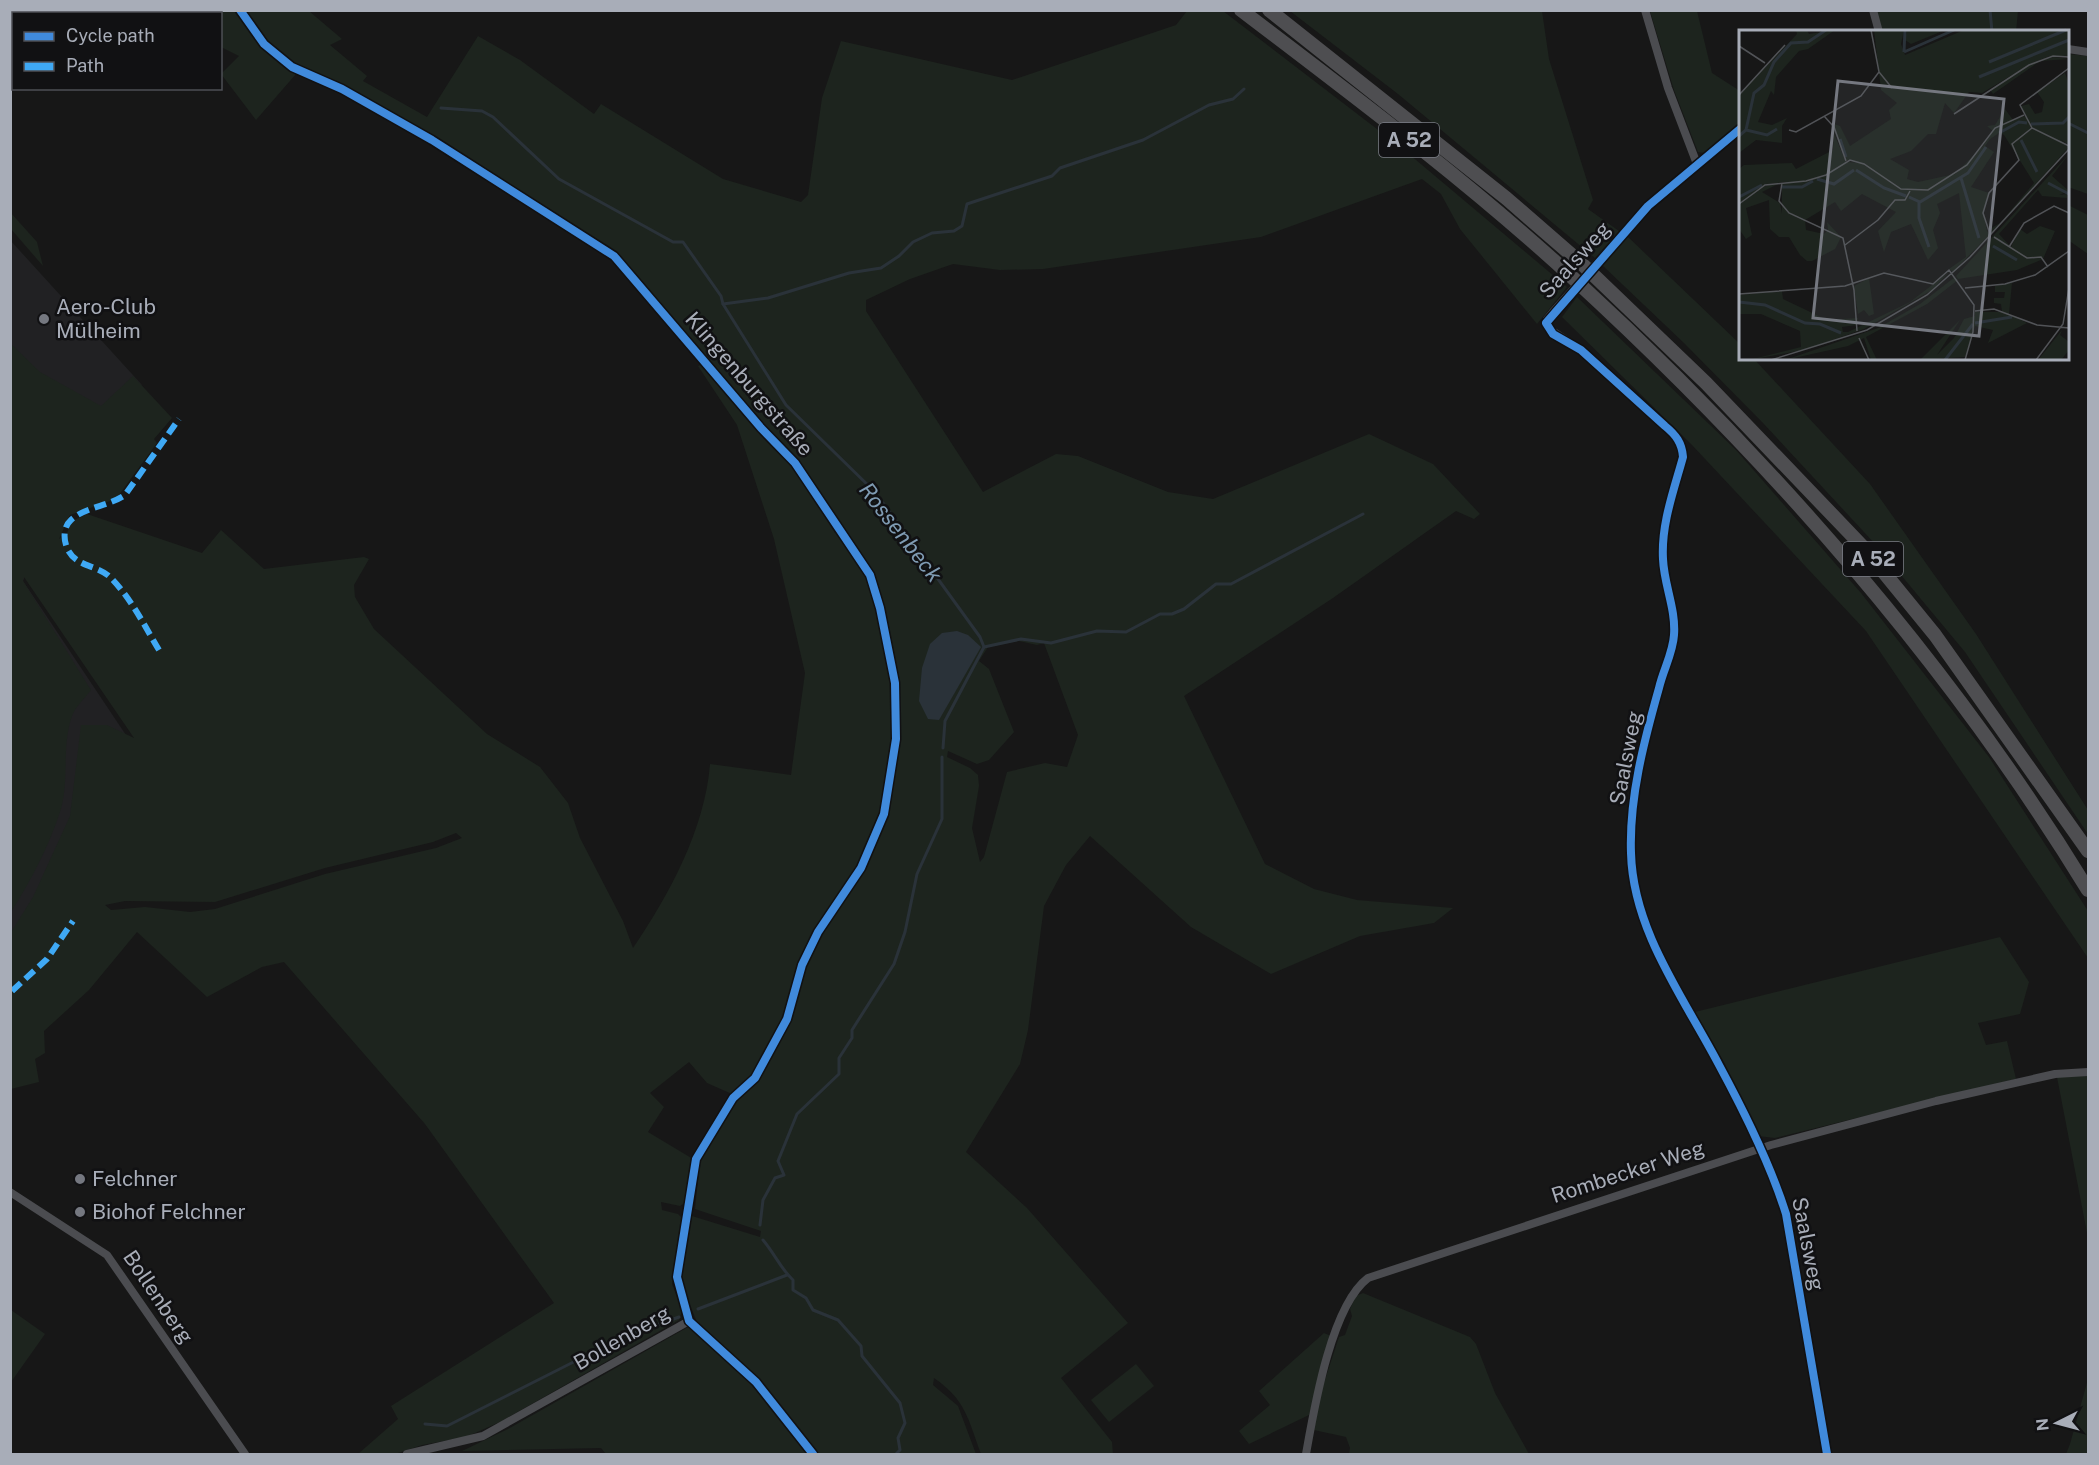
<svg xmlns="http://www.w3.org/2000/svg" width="2099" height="1465" font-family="'Public Sans',sans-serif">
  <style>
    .built { fill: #212123 }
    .green { fill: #1d241e; fill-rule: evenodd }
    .water { fill: #2a3239 }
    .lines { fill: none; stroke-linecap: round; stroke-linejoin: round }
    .stream { stroke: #2a3239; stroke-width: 3 }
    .street { stroke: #4b4c50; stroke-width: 8 }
    .highway { stroke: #4e4e51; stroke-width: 14 }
    .street-bridge { stroke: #4b4c50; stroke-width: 8 }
    .quiet { stroke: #3fa9f5; stroke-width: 6; stroke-dasharray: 12 6; stroke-linecap: butt }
    .cycleway-casing { stroke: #111113; stroke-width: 11 }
    .cycleway { stroke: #408adc; stroke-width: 8 }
    .poi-dot { fill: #757880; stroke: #111113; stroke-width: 2 }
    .labels { text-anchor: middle; stroke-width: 5; stroke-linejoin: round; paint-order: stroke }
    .shield { fill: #111113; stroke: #7b7e86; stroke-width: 1.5 }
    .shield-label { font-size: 20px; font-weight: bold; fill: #a8adb8 }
    .street-label { font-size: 21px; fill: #a8adb8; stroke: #111113 }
    .poi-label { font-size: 21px; fill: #a8adb8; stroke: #111113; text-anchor: start }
    .water-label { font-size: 22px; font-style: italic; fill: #7f9bb3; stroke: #111113 }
    .inset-river { fill: none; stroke: #2a3239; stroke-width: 3 }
    .inset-road { fill: none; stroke: #515357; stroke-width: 1.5 }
    .view { fill: #757880; fill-opacity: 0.15; stroke: #757880; stroke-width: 3 }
    .inset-edge { fill: none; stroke: #a8adb8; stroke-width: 3 }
  </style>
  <rect width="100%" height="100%" fill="#171717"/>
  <path class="built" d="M10,240L142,385L62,490L23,581L174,807L10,977Z"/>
  <g class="green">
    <path d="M178,11H236L265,50L296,74L256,120L221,74L239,56L221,47L220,14L182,13Z"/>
    <path d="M244,11H309L342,39L330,45L367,76L363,81L427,117L478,36L520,60L594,114L601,104L723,179L801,202L808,195L822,98L841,41L1012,80L1176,25L1187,11H1223L1403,149L1567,287L1537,324L1460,229L1441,194L1422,179L1261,237L1043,269L1000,270L953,264L910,279L866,300V311L983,492L1056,454L1078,456L1168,492L1213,499L1369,434L1433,464L1480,514L1474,519L1456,511L1333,598L1184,696L1265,864L1314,889L1357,900L1453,908L1434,923L1360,936L1271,974L1191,927L1090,836L1066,865L1044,906L1028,1030L1020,1064L966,1152L1027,1208L1128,1323L1061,1378L1112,1442L1113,1454H981C968,1419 966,1400 934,1378L933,1385L958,1406L976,1454H606L601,1448L462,1451L508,1429L697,1322L681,1283L692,1216L760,1237L761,1231L695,1209L700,1161L715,1128L791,1020L805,966L798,964L783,1017L751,1077L732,1094L707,1083L689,1062L650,1093L664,1107L648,1132L693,1159L687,1201L680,1206L661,1202L662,1210L678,1214L683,1219L672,1284L682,1310L679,1320L502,1421L466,1437L422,1445L395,1454H358L398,1419L391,1406L554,1303L425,1124L284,962L262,967L207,997L137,932L89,990L44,1031L45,1053L35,1059L39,1082L11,1089L10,934L33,897L70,816L81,725H107L134,738L24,577L23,581L91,690C85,698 75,707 72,716C61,747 70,781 60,812C49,846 30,882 11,912V344L40,372L101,406L133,376L172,418L154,439L157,443L116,499L70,515L59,539L67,533L72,521L87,514L202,553L221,530L264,569L364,557L369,559L354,585L355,597L374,629L487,734L540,767L568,803L580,838L623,921L633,948C669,895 705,829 710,764L791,775L805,673L774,539L737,425L698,366L703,364L758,430L793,466L835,533L840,527L799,461L764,426L618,254L436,137L342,85L294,64L273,47ZM1019,641L1037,645L1044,643L1078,735L1067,767L1045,763L1007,772L984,857L980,862L972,828L979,786L978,775L970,768L947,757L948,751L977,764L989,760L1014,732L989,669L979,661L988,647ZM456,833L462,838L436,848L325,874L215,909L190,912L145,907L111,910L105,905L125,901L215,902L325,868L433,842Z"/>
    <path d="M1290,11H1542L1549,59L1593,200L1588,209L1619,231L1595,258L1398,94Z"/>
    <path d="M1650,11H1697L1712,73L1740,91V124L1704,153L1698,152L1674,90Z"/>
    <path d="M1875,11H2018L2016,32L1881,31Z"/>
    <path d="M2068,54L2088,56V194L2068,187Z"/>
    <path d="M2068,205L2088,215V254L2068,240Z"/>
    <path d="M10,212L37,242L43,266L11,229Z"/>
    <path d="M1627,236L1740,344V358L1754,359L1870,484L1976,634L2088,810V834L1965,652L1876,545L1763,423L1684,343L1602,265Z"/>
    <path d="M1577,297L1736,450L1861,593L1989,757L2088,911V958L1866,631L1692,445L1562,317Z"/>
    <path d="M2000,937L2029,982L2020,1014L1978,1023L1986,1045L2007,1041L2016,1079L1775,1138L1758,1136L1725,1064L1695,1012Z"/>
    <path d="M2088,1075V1238L2057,1077Z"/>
    <path d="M1363,1293L1470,1337L1476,1344L1495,1393L1529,1454H1349L1350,1448L1346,1437L1314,1430L1320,1395L1339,1337L1345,1335L1352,1316L1350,1309L1356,1296Z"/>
    <path d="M11,1310L45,1334L11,1382Z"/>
    <path d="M1324,1333L1331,1336L1309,1415L1249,1444L1239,1431L1270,1405L1259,1391Z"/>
    <path d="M1136,1364L1154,1386L1109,1422L1091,1400Z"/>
    <path d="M2088,1379V1454H2066L2070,1444Z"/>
  </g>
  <path class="water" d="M957,631L968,635L981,647L939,720L928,719L919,701L922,668L930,644L942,633Z"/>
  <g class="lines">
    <g class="stream">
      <path d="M1990,10L1992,32"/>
      <path d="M441,108L482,111L493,117L559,179L673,242H683L721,296L723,304L786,405L875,492L980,637L984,647L945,721L943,748"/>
      <path d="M2068,123L2088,133"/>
      <path d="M723,304L768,298L849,273L881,268L899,256L913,242L932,233L954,231L962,226L967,204L1052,176L1060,168L1143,140L1209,105L1233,99L1244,89"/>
      <path d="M984,647L1021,639L1051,643L1097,631L1126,632L1160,614H1172L1184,609L1216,584H1231L1363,514"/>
      <path d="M760,1225L763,1200L775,1178L784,1175L778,1161L797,1114L839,1074V1058L852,1038V1030L894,964L905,932L917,874L942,819V757"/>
      <path d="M763,1240C775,1254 780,1268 793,1280V1290L806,1298L813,1310L838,1320L861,1346L862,1356L900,1403L905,1423L898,1438L900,1450L896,1454"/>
      <path d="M698,1309L787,1275"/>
      <path d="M425,1424L447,1426L619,1339L679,1317"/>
    </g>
    <g class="street">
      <path d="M240,10L264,44L292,67L342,89L432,140L614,256L761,428L795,463L870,575L880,608L895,683L896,739L884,814L861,868L818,932L802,965L787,1019L755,1078L733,1098L696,1159L677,1277L689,1321L756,1382L813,1454"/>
      <path d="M1645,10L1668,88L1697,164"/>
      <path d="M1873,10L1879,32"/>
      <path d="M2068,49L2088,52"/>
      <path d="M1618,239L1648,206L1740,129"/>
      <path d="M1553,312L1547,319L1548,328L1581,350L1677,437L1683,457C1674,490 1661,524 1663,559C1664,585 1676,609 1674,635C1673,653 1663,670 1659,688C1644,741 1629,798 1631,853C1633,931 1684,998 1719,1065C1745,1113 1770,1163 1786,1214L1827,1454"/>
      <path d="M10,1192L107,1255L245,1454"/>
      <path d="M407,1454L483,1436L689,1321"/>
      <path d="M1306,1454C1314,1409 1331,1306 1368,1278L1771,1145L1936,1101L2055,1074L2088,1072"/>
    </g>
    <g class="highway">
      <path d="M1241,10C1354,96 1469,182 1573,278C1770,459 1948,661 2088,890"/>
      <path d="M1269,10L1506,198L1582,264L1706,383L1864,548L1935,635L2088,851"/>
    </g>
    <path class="street-bridge" d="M1553,312L1618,239"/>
    <g class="quiet">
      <path d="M159,650C144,625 131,598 110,577C97,565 77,567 68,550C63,540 63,527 71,520C85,507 109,506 125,495L179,419"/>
      <path d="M12,991L47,959L73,921"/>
    </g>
    <defs>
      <g id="cycleway">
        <path d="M240,10L264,44L292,67L342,89L432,140L614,256L761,428L795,463L870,575L880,608L895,683L896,739L884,814L861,868L818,932L802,965L787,1019L755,1078L733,1098L696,1159L677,1277L689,1321L756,1382L813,1454"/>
        <path d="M1740,129L1648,206L1546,323L1553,334L1581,350L1665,426C1676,435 1682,443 1683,457C1674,490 1661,524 1663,559C1664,585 1676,609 1674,635C1673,653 1663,670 1659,688C1644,741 1629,798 1631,853C1633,931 1684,998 1719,1065C1745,1113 1770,1163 1786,1214L1827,1454"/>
      </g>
    </defs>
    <use href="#cycleway" class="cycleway-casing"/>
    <use href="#cycleway" class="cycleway"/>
  </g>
  <g class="poi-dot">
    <circle cx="44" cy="319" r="6"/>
    <circle cx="80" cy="1179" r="6"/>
    <circle cx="80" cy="1212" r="6"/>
  </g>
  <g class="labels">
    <g class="shield">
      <rect x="1379" y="123" width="60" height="34" rx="4.5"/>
      <rect x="1843" y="542" width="60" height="34" rx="4.5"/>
    </g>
    <g class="shield-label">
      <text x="1409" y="147">A 52</text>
      <text x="1873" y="566">A 52</text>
    </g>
    <g class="street-label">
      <text transform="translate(1575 260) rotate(-48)" y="7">Saalsweg</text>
      <text transform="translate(749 384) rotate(49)" y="7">Klingenburgstraße</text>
      <text transform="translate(1626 758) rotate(-79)" y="7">Saalsweg</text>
      <text transform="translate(1628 1172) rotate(-18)" y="7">Rombecker Weg</text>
      <text transform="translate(1808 1244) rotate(79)" y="7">Saalsweg</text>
      <text transform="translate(158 1297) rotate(56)" y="7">Bollenberg</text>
      <text transform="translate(622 1338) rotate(-30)" y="7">Bollenberg</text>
    </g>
    <g class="poi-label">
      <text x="56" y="314">Aero-Club<tspan x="56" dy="24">Mülheim</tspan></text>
      <text x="92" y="1186">Felchner</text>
      <text x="92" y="1219">Biohof Felchner</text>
    </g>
    <g class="water-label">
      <text transform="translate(901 532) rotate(52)" y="8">Rossenbeck</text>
    </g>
  </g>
  <g transform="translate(1739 30)">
    <rect width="330" height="330" fill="#171717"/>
    <path d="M57,0H68L70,4L96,0L69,19L60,21L37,47L35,65L32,61L19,92L33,95L48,88L43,96V113L17,110L0,123V65L58,4ZM135,0H165L162,14L166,25L225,0H330V26H311L291,34L314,27L330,29L301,31L254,64L251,60L237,70L234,71L290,35L243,63L230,62L215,83L206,73L197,104H189L172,121L151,129L170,140L168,149L179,152L216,144L244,116L254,101L248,96L256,95L266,79L274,90L286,86L282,76L290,74L296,84L303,82L305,72L298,62L326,43L330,54V115L321,109L330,117L252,204L249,200L261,193L295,153L265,105L260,103L251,109L246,116L255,122L232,157L250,163L244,182L248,201L251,204L214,242L210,239L227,227L220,163L198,174L201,183L194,200L199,218L189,230L172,194L152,202L145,222L139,201L157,182L123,164L102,181L96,172L66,190L67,200L85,204L89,200L88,192L102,207L96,219L73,231H68L61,225L50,207H40L31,199L30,170L7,178L13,205L7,209L0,199V174L3,173L0,174V139L5,135L53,133L57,139L94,120L95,104L107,132L123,133L107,130L92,93L101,96L111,116L152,89L150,80L158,73L142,60ZM48,152L43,154V184L41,173L23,162L41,153L25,156L11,169L27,154ZM168,0H206L172,14L166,10ZM330,124L313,146L330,161L320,165L328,164V168L303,166L299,160L260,204L272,217L281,199L288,204L301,196L316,201L304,229L278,240L219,249L217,246ZM210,242L193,260L125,299L65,320L10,330L62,317L61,301L22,284H0V265L43,261L44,269L88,290L119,288L118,295L103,297L104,302H109L171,272ZM216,247L219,250L188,274L127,307L138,330H132L125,308L109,316L46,330L139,298L181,274ZM130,248L135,284L130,286L125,280L119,284L115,256ZM273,253L270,284L288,293L249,313L254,300L236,296L226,327L181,330L221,290L198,325L215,308L225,289L236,286V282H263L262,274L255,273V268H265L266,262H256V256ZM323,300L321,305L329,311L330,320L322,330H299Z" fill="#1d241e" fill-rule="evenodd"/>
    <path class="inset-river" d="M165,22L166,0M165,22L215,0M250,32L327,0M240,47L330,10M292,94L324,93L330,87M7,100L28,105L38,99M260,103L280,92L288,93M0,106L7,100L15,63L25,55L35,32L52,13L69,12L87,0M101,109L107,127M282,110L298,142M117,140L145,158L167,166M222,148L240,208M78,149L95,154L115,140M309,153L330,164M43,157H63L74,151M0,167L23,155M170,167L181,172L229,143L247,117M180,172V188L190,217M254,216L278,230M0,272L26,275L66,293L81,294L102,303M236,293L273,287M206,330L234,294"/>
    <path class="inset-road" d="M132,0L140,42L153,58M0,16L26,33M0,65L46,15M215,84L290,35L314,26L330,27M85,86L95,97L107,131M50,100L57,102L122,66L140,42M330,116L293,98L281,75L330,38M43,153L40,171L50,183L104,208L115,260L118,301M0,174L26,155L67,151L87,145L111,130L125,134L162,159L189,160L228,135L256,98L285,85M251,204L244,183L250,163L280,130L273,114L293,98M255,207L288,228L302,227L309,237M106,215L139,190L156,170H166L171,161M270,217L285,193L315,176L330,183M226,258L266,254L296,245L330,221M0,264L106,256L145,243L194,254L210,240L235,275L234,302L226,330M236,281L255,279L298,295L330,298M120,308L130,330M32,330L128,300L188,265L231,227L330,119M297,330L324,294L330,258"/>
    <path class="view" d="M99,51L265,69L240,306L74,288Z"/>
    <rect width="330" height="330" class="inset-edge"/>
  </g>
  <rect width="2099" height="1465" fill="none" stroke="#a8adb8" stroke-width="24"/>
  <rect x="12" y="12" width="210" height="78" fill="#111113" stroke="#4d4f55" stroke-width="1.5"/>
  <rect x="24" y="32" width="30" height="9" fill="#408adc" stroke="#4d4f55" stroke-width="1.5"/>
  <text x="66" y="42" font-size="18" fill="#a8adb8">Cycle path</text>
  <rect x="24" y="62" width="30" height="9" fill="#3fa9f5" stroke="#4d4f55" stroke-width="1.5"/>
  <text x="66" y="72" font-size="18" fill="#a8adb8">Path</text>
  <g transform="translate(2057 1423) rotate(264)" stroke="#111113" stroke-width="4.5" paint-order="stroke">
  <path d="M0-4.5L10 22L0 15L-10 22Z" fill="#a8adb8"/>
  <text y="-9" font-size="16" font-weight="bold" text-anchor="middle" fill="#a8adb8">N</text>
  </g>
</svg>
